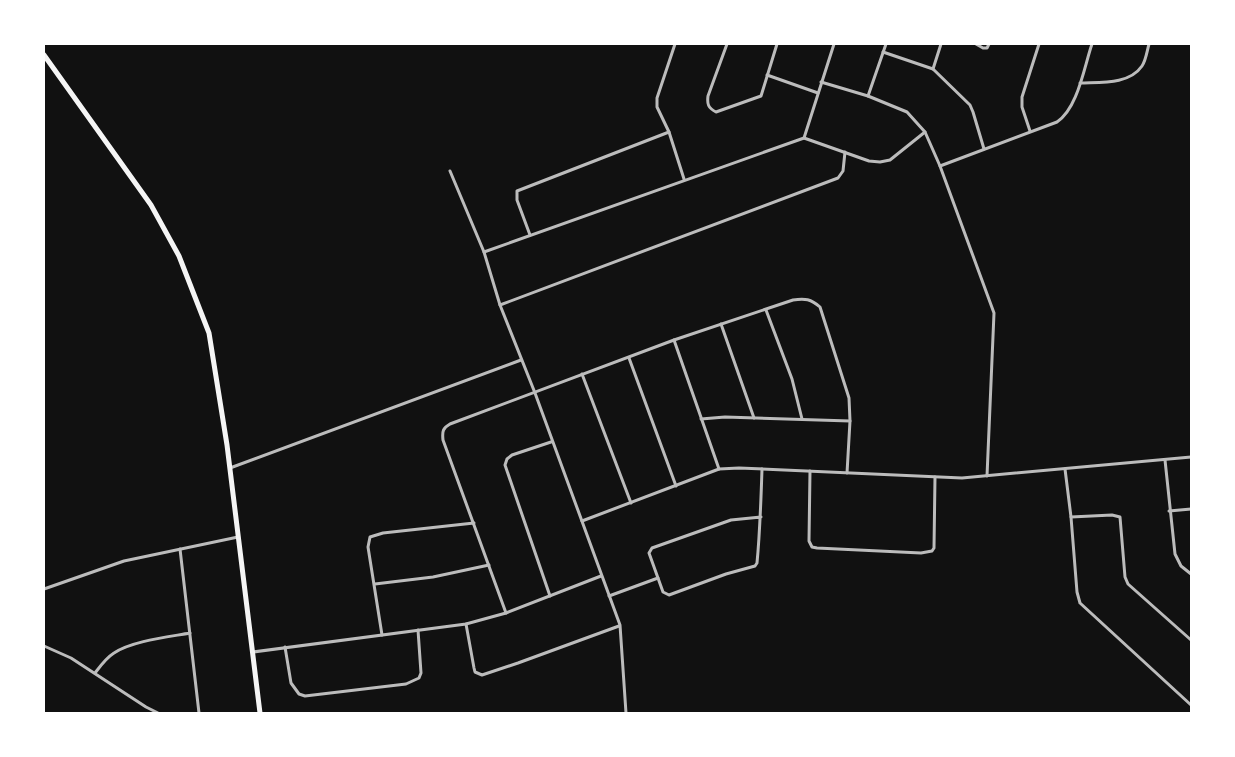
<svg xmlns="http://www.w3.org/2000/svg" width="1235" height="757" font-family="Jost,sans-serif">
  <style>
    .lines { fill: none; stroke-linecap: round; stroke-linejoin: round }
    .minor { stroke: #bcbcbc; stroke-width: 3 }
    .trunk { stroke: #f5f5f5; stroke-width: 5 }
  </style>
  <rect width="100%" height="100%" fill="#111"/>
  <g class="lines">
    <g class="minor">
      <path d="M675,44L657,98V107L669,132L684,179"/>
      <path d="M727,44L708,96C707,104 708,108 716,112L761,96L777,44"/>
      <path d="M976,44L983,48H987L989,44"/>
      <path d="M883,52L933,69L970,105L973,112L984,149"/>
      <path d="M933,69L941,44"/>
      <path d="M767,75L818,93"/>
      <path d="M821,82L868,96L907,112L925,132L940,166L994,313L987,476"/>
      <path d="M1080,83C1100,82 1129,85 1142,66C1146,60 1147,51 1149,44"/>
      <path d="M868,96L886,44"/>
      <path d="M1030,131L1022,107V97L1039,44"/>
      <path d="M804,138L869,161L880,162L890,160L925,132"/>
      <path d="M940,166L1057,122C1078,108 1084,67 1092,44"/>
      <path d="M450,171L484,252L500,305L535,393L620,625L626,713"/>
      <path d="M530,235L517,200V191L669,132"/>
      <path d="M484,252L804,138L834,44"/>
      <path d="M500,305L838,178L843,171L845,152"/>
      <path d="M766,310L792,379L802,419"/>
      <path d="M721,324L754,418"/>
      <path d="M674,340L719,469"/>
      <path d="M629,358L676,486"/>
      <path d="M582,374L631,503"/>
      <path d="M701,419L725,417L850,421"/>
      <path d="M1165,460L1175,554L1181,566L1191,574"/>
      <path d="M230,468L521,360"/>
      <path d="M1065,469L1071,517L1077,592L1080,603L1191,705"/>
      <path d="M810,471L809,541L812,547L817,548L921,553L932,551L934,548L935,477"/>
      <path d="M1169,511L1191,509"/>
      <path d="M761,517L731,520L652,548L649,553L663,592L669,595L726,574L755,566L757,563C760,532 761,500 762,469"/>
      <path d="M1071,517L1112,515L1120,517L1125,577L1128,584L1191,640"/>
      <path d="M582,521L719,469L739,468L962,478L1191,457"/>
      <path d="M180,549L199,713"/>
      <path d="M375,584L433,577L489,565"/>
      <path d="M44,589L124,561L238,537"/>
      <path d="M550,596L505,465L507,459L512,455L551,442"/>
      <path d="M609,596L658,578"/>
      <path d="M506,613L443,440C442,431 443,428 450,424L674,340L793,300C805,298 811,299 820,307L849,398L850,421L847,473"/>
      <path d="M466,624L474,668L475,672L482,675L518,663L619,626"/>
      <path d="M382,635L368,547L370,537L383,533L474,523"/>
      <path d="M44,646L71,658L146,707L158,713"/>
      <path d="M285,647L291,683L299,694L305,696L406,684L419,678L421,673L418,630"/>
      <path d="M253,652L466,624L506,613L601,576"/>
      <path d="M95,673C101,665 106,658 114,653C132,641 168,637 190,633"/>
    </g>
    <path class="trunk" d="M44,55L151,205L179,256L209,333L227,445L260,713"/>
  </g>
  <rect width="1235" height="757" fill="none" stroke="#ffffff" stroke-width="90"/>
</svg>
